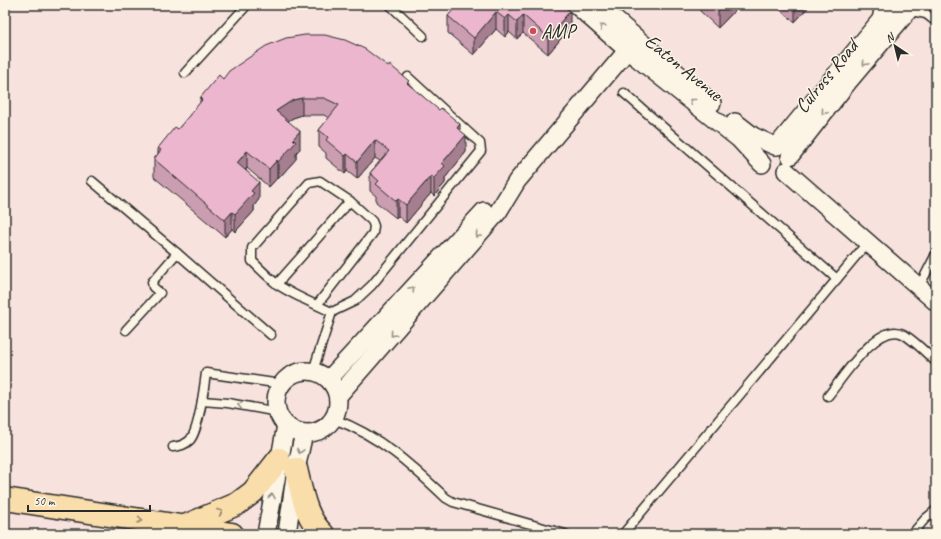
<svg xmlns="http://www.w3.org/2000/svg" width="941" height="539" font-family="Caveat,sans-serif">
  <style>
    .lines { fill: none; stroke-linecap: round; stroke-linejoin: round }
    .lane-casing { stroke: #2b2b2b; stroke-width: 11 }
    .street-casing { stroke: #2b2b2b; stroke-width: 20 }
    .primary-casing { stroke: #2b2b2b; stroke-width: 25 }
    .lane { stroke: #fcf5e5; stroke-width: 8 }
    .street { stroke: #fcf5e5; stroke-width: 17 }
    .primary { stroke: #f9ddab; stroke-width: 22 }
    .wall { fill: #cb9db1; stroke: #2b2b2b }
    .shaded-wall { fill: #a57f90; stroke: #2b2b2b }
    .building { fill: #ecb6ce; stroke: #2b2b2b }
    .oneway { stroke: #949088 }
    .oneway2 { stroke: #92846b }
    .poi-dot { fill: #d1495b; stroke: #fcf5e5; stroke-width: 1.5 }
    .labels { text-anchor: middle; stroke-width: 3; stroke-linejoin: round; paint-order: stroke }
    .poi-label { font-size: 20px; fill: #2b2b2b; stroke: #fcf5e5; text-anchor: start }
    .street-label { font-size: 20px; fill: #2b2b2b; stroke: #fcf5e5 }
  </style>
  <rect width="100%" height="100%" fill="#f7e2de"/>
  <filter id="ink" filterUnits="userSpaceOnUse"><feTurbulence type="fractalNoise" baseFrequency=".025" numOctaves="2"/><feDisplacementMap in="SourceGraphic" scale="8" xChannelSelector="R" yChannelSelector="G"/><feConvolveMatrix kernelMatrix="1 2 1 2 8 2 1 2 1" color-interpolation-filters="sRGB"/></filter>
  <g filter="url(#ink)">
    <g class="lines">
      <defs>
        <g id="lane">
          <path d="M390,5L423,36"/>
          <path d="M921,5L926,14L936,22"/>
          <path d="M907,10L926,14"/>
          <path d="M877,18L879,5"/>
          <path d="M185,73L247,5"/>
          <path d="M92,181L177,253"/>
          <path d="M837,279L867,243"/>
          <path d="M277,284L350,201"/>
          <path d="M919,287L936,254"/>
          <path d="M317,305L373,233L374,226L372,221L350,201L320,181L309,183L252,248V261C260,269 269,278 278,285C295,296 314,304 332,312L355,301L372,285L481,151L480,143L408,77"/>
          <path d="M126,330L160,293L153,287L152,282L177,253L271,335"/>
          <path d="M313,371L332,312"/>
          <path d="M828,396C842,379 878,321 903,334C914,340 926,353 936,362"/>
          <path d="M202,401L228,403L278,412"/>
          <path d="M334,419C380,436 410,464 446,498L453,502L565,534"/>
          <path d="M173,447C180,446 185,445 190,440C199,430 204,388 206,373L281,384"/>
          <path d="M623,534L837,279L624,93"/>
          <path d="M912,534L925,519L936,510"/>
        </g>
        <g id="street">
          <path d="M576,5L627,50L739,139L762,164"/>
          <path d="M598,5L712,103"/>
          <path d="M735,122L753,136L775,146"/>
          <path d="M777,146L893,5"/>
          <path d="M790,156L848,82L913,5"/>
          <path d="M786,171L936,302"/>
          <circle cx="307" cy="402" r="31"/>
          <path d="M329,379L484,211"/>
          <path d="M338,396L498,212L517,181L637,39"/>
          <path d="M266,534L286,425"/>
          <path d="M287,534L296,469L304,433"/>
        </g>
        <g id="primary">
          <path d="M296,469C302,493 305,517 323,534"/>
          <path d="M5,499L232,534"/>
          <path d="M185,526L237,504L253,492L279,459"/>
        </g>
      </defs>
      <use href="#lane" class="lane-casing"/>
      <use href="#street" class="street-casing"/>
      <use href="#primary" class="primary-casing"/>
      <use href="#lane" class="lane"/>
      <use href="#street" class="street"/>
      <use href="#primary" class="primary"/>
    </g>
    <g class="wall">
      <path d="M563,5L570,28L548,54L523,33L517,39L509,32L505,37L496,29L474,55L448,33V16Z"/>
      <path d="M700,5H740L718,28L700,11Z"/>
      <path d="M774,5H810L795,22Z"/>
      <path d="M223,79L409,85L460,130L466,152L445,178V183L434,196L431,193L406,223L398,216L396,218L376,202V196L370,191V173L380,161L375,158L357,179L347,171L345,174L326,158V153L319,147V130L329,118L324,115H302L293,118L288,121L300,149L296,153V159L278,179L277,178L269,187L247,168L246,170L259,199L254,206V211L235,232L232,229L225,237L154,177V159L158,154V148L178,129L200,103V98Z"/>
    </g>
    <g class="shaded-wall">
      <path d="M724,5H740L718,28V11Z"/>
      <path d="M795,5H810L795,22Z"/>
      <path d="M570,11V28L548,54V37Z"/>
      <path d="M496,12V29L474,55V38Z"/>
      <path d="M509,15V32L505,37V19Z"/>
      <path d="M523,15V33L517,39V22Z"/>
      <path d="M302,98V115L293,118L276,128V111L293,100Z"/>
      <path d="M460,124V141L457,128Z"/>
      <path d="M300,131V149L296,153V159L278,179V162L293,139Z"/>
      <path d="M466,135V152L445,178V183L434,196V178L442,163Z"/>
      <path d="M375,140V158L357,179V162Z"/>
      <path d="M247,151V168L237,180V163Z"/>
      <path d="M347,154V171L345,174V156Z"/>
      <path d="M277,160V178L269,187V169Z"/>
      <path d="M431,176V193L406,223V205Z"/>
      <path d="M259,182V199L254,206V211L235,232V214L251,191Z"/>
      <path d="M398,199V216L396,218V201Z"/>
      <path d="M232,212V229L225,237V220Z"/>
    </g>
    <g class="building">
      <path d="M457,5H563L570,11L548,37L523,15L517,22L509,15L505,19L496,12L474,38L448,16Z"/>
      <path d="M712,5H724L718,11Z"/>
      <path d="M305,35H325L345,40L365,49L389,67L390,65L409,81L407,83L439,110L441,108L460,124L457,128L466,135L442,163L445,166L434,178L431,176L406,205L398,199L396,201L376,184L379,181L370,173L389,151L375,140L357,162L347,154L345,156L326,140L328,137L319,130L339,105L324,98H302L293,100L276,111L300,131L293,139L296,142L278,162L277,160L269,169L247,151L237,163L259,182L251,191L254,193L235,214L232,212L225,220L154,159L161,150L158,148L175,127L178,129L202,100L200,98L219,75L223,79L229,71L266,46L286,38Z"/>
    </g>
    <defs><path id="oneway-chevron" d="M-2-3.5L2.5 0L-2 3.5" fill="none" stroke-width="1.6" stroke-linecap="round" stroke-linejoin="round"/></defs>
    <g class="oneway">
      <use href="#oneway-chevron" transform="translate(602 27) rotate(-139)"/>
      <use href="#oneway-chevron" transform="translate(865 63) rotate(130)"/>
      <use href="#oneway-chevron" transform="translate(692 101) rotate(-141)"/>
      <use href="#oneway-chevron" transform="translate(824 112) rotate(128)"/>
      <use href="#oneway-chevron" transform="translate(478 235) rotate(131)"/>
      <use href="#oneway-chevron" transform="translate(412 289) rotate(-47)"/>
      <use href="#oneway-chevron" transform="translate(393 334) rotate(131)"/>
      <use href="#oneway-chevron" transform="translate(240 405) rotate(-169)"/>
      <use href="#oneway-chevron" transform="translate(300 451) rotate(102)"/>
      <use href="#oneway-chevron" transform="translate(272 496) rotate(-80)"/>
    </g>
    <g class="oneway2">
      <use href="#oneway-chevron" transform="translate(220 512) rotate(-23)"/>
      <use href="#oneway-chevron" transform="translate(140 520) rotate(9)"/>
    </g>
  </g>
  <circle class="poi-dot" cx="533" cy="31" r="4"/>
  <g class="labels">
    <g class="poi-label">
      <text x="541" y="38">AMP</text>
    </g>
    <g class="street-label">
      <text transform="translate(684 67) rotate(39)" y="7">Eaton Avenue</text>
      <text transform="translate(826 76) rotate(-51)" y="7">Culross Road</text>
    </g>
  </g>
  <rect width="941" height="539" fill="none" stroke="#fcf5e5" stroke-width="20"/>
  <rect x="10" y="10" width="921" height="519" fill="none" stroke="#2b2b2b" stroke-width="1.5" filter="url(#ink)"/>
  <g transform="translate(895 46) rotate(325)" stroke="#fcf5e5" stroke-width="3" paint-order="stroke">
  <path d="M0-3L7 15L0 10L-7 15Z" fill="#2b2b2b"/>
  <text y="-6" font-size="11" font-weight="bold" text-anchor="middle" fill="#2b2b2b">N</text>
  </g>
  <path d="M28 505v6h122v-6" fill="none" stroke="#2b2b2b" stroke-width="2"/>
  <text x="34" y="505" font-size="12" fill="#2b2b2b" stroke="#fcf5e5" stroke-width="3" paint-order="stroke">50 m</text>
</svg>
